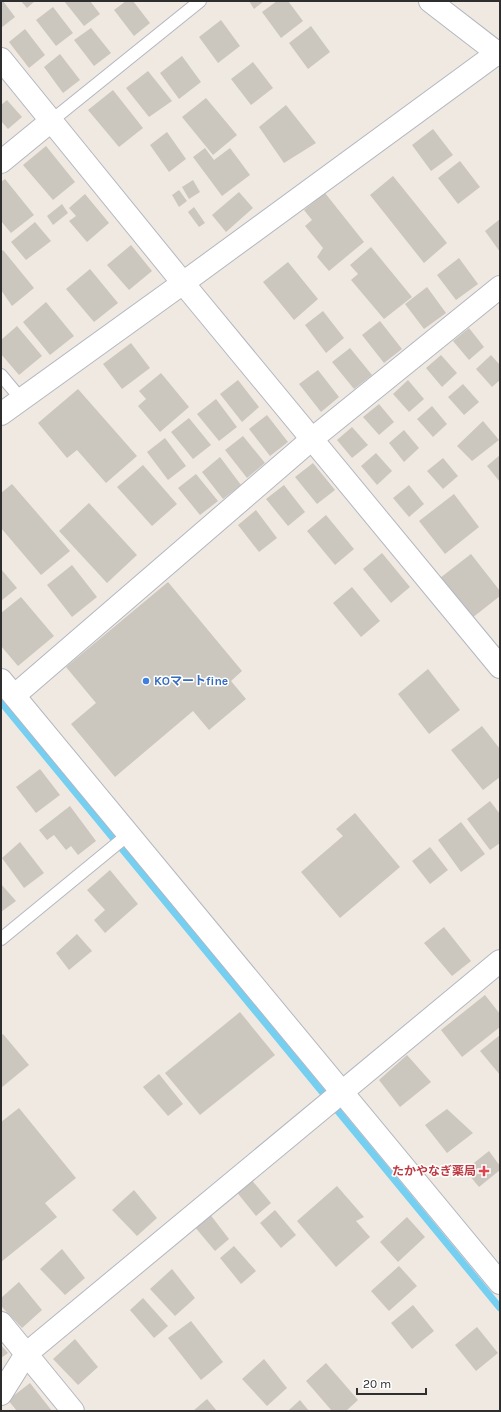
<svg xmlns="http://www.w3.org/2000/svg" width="501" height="1412" font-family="Karla,'Noto Sans JP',sans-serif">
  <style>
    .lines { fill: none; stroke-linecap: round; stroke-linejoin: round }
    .stream { stroke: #75cff0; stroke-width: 7 }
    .building { fill: #cbc7bf }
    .lane-casing { stroke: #b4b7c1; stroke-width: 14 }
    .street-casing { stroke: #b4b7c1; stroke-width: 24 }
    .secondary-casing { stroke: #b4b7c1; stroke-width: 24 }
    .lane { stroke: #fff; stroke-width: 12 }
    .street { stroke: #fff; stroke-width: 22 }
    .secondary { stroke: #fff; stroke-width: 22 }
    .shop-dot { fill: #3f7fe0; stroke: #fff; stroke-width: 1.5 }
    .health-dot { fill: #e0444e; stroke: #fff; stroke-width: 1.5 }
    .labels { text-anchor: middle; stroke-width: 3; stroke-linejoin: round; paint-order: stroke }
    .shop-label { font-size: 12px; font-weight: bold; fill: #366cbe; stroke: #fff; text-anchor: start }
    .health-label { font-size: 12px; font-weight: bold; fill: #be3a42; stroke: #fff; text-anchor: end }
  </style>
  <rect width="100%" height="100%" fill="#efe9e1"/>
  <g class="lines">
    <path class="stream" d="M1,702L500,1308"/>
  </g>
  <g class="building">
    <path d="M1,1H3L15,17L1,28Z"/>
    <path d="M21,1H35L27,8Z"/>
    <path d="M64,1H90L100,14L84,26Z"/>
    <path d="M126,1H133L150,23L134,36L114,10Z"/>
    <path d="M249,1H264L254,9Z"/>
    <path d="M277,1H288L303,21L281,38L262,12Z"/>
    <path d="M53,7L73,33L56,46L36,20Z"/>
    <path d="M221,20L240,46L218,63L199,37Z"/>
    <path d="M311,26L330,52L308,69L289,43Z"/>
    <path d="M91,28L111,53L94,66L74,40Z"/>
    <path d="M25,29L45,55L29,68L9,42Z"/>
    <path d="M60,54L80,80L63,93L44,67Z"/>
    <path d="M182,56L201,82L179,99L160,73Z"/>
    <path d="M253,62L273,88L251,105L231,79Z"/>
    <path d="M148,71L172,101L149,117L126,88Z"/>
    <path d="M113,90L143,128L119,147L88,110Z"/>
    <path d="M206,98L237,135L213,155L182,117Z"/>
    <path d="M7,100L22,117L8,129L1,121V105Z"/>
    <path d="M286,105L316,143L284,163L259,127Z"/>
    <path d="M433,129L453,155L431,171L412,145Z"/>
    <path d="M167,132L186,159L169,172L150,145Z"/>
    <path d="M46,146L75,182L53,200L23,165Z"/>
    <path d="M205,148L214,160L230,148L250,175L222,196L193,157Z"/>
    <path d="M460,161L480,187L458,204L438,178Z"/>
    <path d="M393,176L447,243L424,263L370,195Z"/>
    <path d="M5,179L34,215L11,233L1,221V182Z"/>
    <path d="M193,180L200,192L189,199L182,187Z"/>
    <path d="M179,190L187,201L179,207L172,195Z"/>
    <path d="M239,192L253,208L226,232L212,215Z"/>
    <path d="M325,193L364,242L329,271L317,257L323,248L305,226L312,220L304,210Z"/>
    <path d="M85,194L109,223L87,242L69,221L76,216L69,208Z"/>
    <path d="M62,204L68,213L53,225L47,216Z"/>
    <path d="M194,207L205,223L199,227L188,212Z"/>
    <path d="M500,219V252L485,231Z"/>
    <path d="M35,222L51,241L26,260L11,242Z"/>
    <path d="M131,245L152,271L129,290L107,265Z"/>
    <path d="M371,247L412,297L384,319L351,280L358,274L350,265Z"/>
    <path d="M3,250L34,288L12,306L1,290V252Z"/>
    <path d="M459,258L478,284L456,300L437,275Z"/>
    <path d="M288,262L318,299L294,320L263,282Z"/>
    <path d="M90,269L118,303L94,322L66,289Z"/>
    <path d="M427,287L446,313L424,329L405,304Z"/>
    <path d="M46,302L74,336L50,355L23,322Z"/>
    <path d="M323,311L344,338L326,353L305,325Z"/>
    <path d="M380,321L402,349L384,363L362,335Z"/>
    <path d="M17,326L42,356L19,375L1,354V340Z"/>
    <path d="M469,328L484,347L469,360L453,341Z"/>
    <path d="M131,343L150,368L122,389L103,364Z"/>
    <path d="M350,348L372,375L354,389L332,362Z"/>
    <path d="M441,355L457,373L442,387L426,368Z"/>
    <path d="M491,355L500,365V380L492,387L476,369Z"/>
    <path d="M318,370L339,397L321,412L299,384Z"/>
    <path d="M161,373L189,407L160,432L138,406L146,399L139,391Z"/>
    <path d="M238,380L259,407L242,422L220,394Z"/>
    <path d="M408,380L424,399L409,412L393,394Z"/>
    <path d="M463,384L479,402L464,415L448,397Z"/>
    <path d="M78,389L137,456L106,483L77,450L67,458L38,423Z"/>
    <path d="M216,399L237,427L219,441L197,414Z"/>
    <path d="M379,404L394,422L379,435L363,417Z"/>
    <path d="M432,406L447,424L433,437L417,419Z"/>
    <path d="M267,415L288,442L270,456L249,429Z"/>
    <path d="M189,418L211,445L193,459L171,432Z"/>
    <path d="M483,421L499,440L472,461L457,446Z"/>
    <path d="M352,427L368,445L352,458L337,440Z"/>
    <path d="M404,430L419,448L404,462L389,443Z"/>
    <path d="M243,436L265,463L247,478L225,450Z"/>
    <path d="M165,438L186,466L168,480L147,452Z"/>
    <path d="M376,453L392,471L377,485L361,466Z"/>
    <path d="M500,455V482L487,466Z"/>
    <path d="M220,457L241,485L223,499L202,472Z"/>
    <path d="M443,458L458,476L443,489L427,471Z"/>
    <path d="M313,463L335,490L317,504L295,477Z"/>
    <path d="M143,465L177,504L152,526L117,487Z"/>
    <path d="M196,474L218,501L200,515L178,488Z"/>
    <path d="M12,484L70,551L41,575L1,528V493Z"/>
    <path d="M284,485L305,512L288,526L266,499Z"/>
    <path d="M409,485L424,504L409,517L393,498Z"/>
    <path d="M454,494L479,527L445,554L419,521Z"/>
    <path d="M89,503L137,555L107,583L59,531Z"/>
    <path d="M256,510L277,538L259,552L238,525Z"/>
    <path d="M326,515L354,549L335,565L307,531Z"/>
    <path d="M382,553L410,587L391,603L363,569Z"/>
    <path d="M471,554L500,591V596L472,618L440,578Z"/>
    <path d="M72,565L97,597L72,617L47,585Z"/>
    <path d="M1,569L17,588L1,601Z"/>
    <path d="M168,582L242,671L231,681L246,699L209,730L193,711L115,777L71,724L96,703L66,667Z"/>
    <path d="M352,587L380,621L361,637L333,603Z"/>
    <path d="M21,597L54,636L18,666L1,646V613Z"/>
    <path d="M428,669L460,710L429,734L398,694Z"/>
    <path d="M482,726L500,749V777L483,790L451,750Z"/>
    <path d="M40,769L60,795L36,813L16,787Z"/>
    <path d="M490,801L500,814V843L490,850L467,819Z"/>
    <path d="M70,806L96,841L78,855L71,846L66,850L54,835L47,840L39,830Z"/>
    <path d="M355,813L400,867L340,918L301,872L343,836L336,829Z"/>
    <path d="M461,822L485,854L461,872L438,840Z"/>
    <path d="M20,842L44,873L24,888L2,858Z"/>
    <path d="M430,847L448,870L430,884L412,861Z"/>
    <path d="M110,870L138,904L105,933L94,920L105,910L87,890Z"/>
    <path d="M1,884L16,901L1,912Z"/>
    <path d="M444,927L471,961L452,976L424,943Z"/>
    <path d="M77,934L92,951L69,970L56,953Z"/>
    <path d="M485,995L500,1014V1027L462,1057L441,1030Z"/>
    <path d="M240,1012L275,1055L200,1115L165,1073Z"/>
    <path d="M3,1034L29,1065L1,1088V1036Z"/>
    <path d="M500,1035V1075L480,1051Z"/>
    <path d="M407,1055L431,1082L400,1107L379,1080Z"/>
    <path d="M159,1074L183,1104L168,1116L143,1087Z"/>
    <path d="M19,1108L76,1178L45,1203L57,1217L1,1262V1122Z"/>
    <path d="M447,1109L473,1133L447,1153L425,1125Z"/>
    <path d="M489,1151L500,1166V1170L479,1187L465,1170Z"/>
    <path d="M250,1178L271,1203L256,1216L235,1190Z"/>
    <path d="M337,1186L364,1217L356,1221L370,1237L336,1267L297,1221Z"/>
    <path d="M134,1190L157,1218L137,1236L112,1210Z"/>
    <path d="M275,1210L296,1235L281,1248L260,1223Z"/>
    <path d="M209,1213L229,1239L215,1251L194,1226Z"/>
    <path d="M407,1217L425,1237L398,1262L380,1242Z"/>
    <path d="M234,1246L256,1271L241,1284L220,1258Z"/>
    <path d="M62,1249L85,1278L65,1295L40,1269Z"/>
    <path d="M399,1266L417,1286L389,1311L371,1291Z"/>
    <path d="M172,1269L195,1298L175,1316L150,1289Z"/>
    <path d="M19,1282L42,1310L22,1328L1,1306V1298Z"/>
    <path d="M143,1298L168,1326L154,1338L130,1310Z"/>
    <path d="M413,1305L434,1331L412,1349L391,1323Z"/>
    <path d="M191,1321L223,1362L201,1380L168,1338Z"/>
    <path d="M477,1327L498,1353L476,1371L455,1345Z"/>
    <path d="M75,1339L98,1367L78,1385L53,1359Z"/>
    <path d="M1,1345L8,1353L1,1358Z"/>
    <path d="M264,1359L287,1388L267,1406L242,1379Z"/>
    <path d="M326,1363L358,1400L346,1411H332L306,1381Z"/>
    <path d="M30,1383L52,1411H17L8,1400Z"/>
    <path d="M207,1399L217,1411H193Z"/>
    <path d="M300,1400L309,1411H288Z"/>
  </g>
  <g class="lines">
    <defs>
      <g id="lane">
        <path d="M51,121L200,1"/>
        <path d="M1,375L21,399"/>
        <path d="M1,939L129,834"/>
      </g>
      <g id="street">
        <path d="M1,59L183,283L500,667"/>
        <path d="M1,162L51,121"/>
        <path d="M1,414L183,283L500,51"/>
        <path d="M15,695L312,439L500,287"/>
        <path d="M1,1323L73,1411"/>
        <path d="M1,1394L26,1354L500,961"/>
      </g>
      <g id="secondary">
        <path d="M430,1L500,55"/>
        <path d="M1,680L500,1283"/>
      </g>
    </defs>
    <use href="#lane" class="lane-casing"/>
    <use href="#street" class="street-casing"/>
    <use href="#secondary" class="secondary-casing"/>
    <use href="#lane" class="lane"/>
    <use href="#street" class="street"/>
    <use href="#secondary" class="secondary"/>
  </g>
  <circle class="shop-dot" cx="146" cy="681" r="4"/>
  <path class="health-dot" d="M482 1165h4v4h4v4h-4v4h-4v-4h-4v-4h4z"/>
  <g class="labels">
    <g class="shop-label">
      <text x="154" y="685">KOマートfine</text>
    </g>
    <g class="health-label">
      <text x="476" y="1175">たかやなぎ薬局</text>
    </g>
  </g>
  <rect width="501" height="1412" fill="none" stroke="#2e2e2e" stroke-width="4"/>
  <path d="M357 1388v6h69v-6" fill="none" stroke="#2e2e2e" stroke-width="2"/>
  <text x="363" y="1388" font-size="12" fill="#2e2e2e" stroke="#ffffff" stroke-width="3" paint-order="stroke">20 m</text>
</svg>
